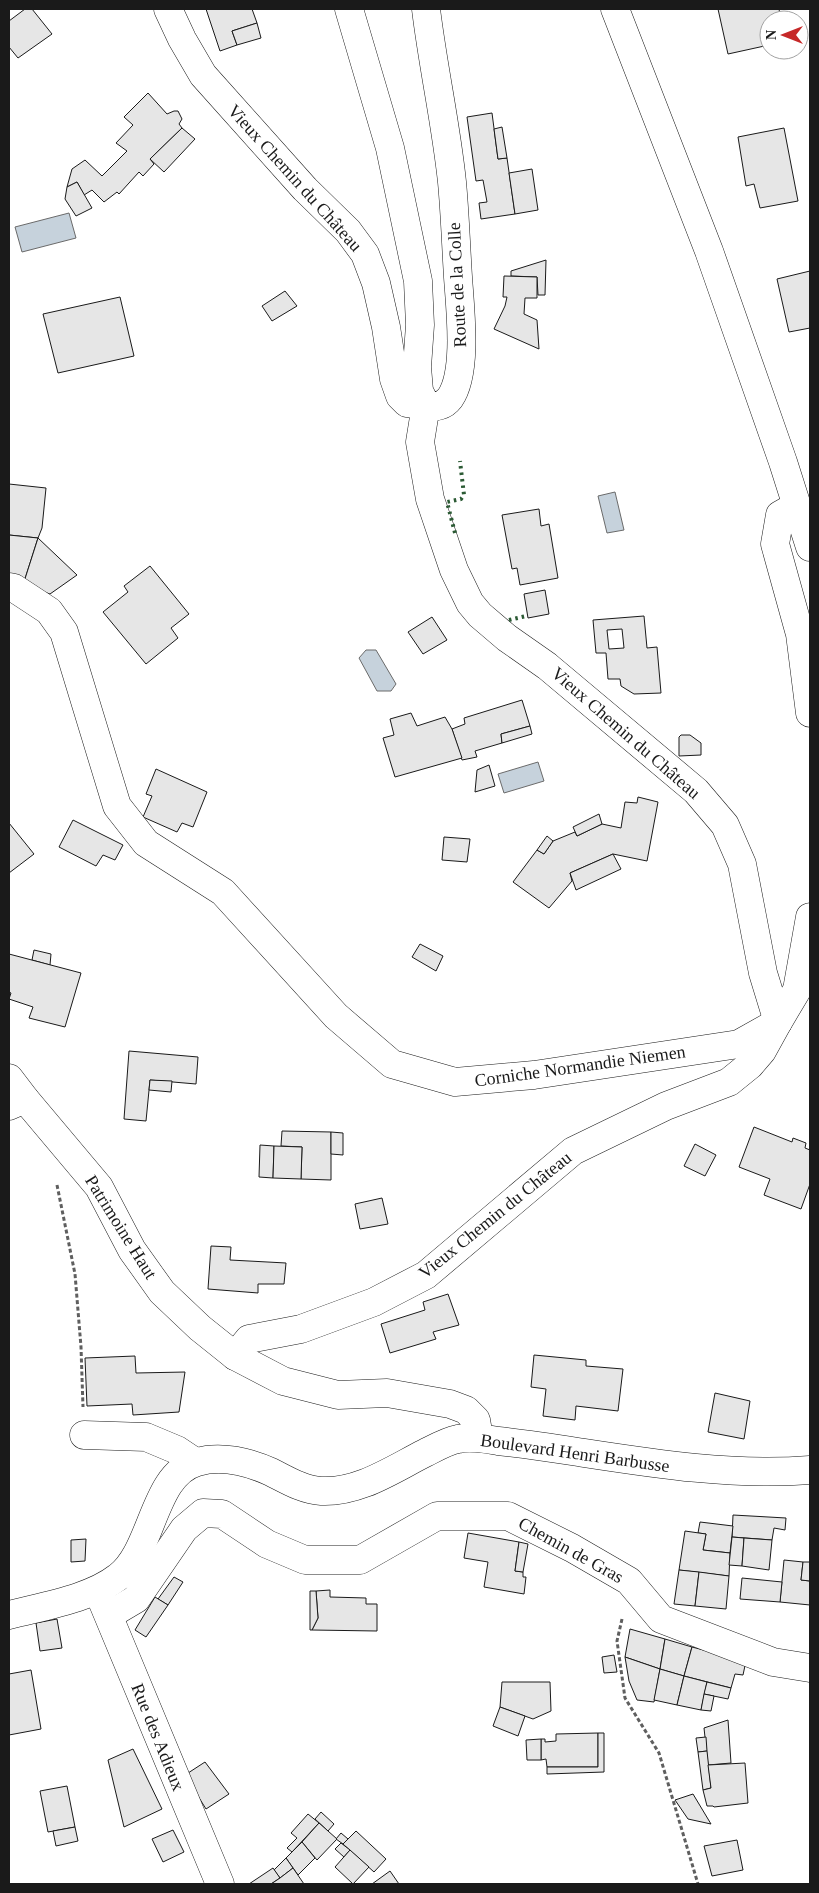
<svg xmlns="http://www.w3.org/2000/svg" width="819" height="1893" font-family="'Times New Roman',serif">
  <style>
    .water { fill: #c6d2dc; stroke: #6a6a6a }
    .building { fill: #e6e6e6; stroke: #1a1a1a; fill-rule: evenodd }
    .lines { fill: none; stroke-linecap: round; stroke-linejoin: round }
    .minor-casing { stroke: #1a1a1a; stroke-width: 29 }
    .path { stroke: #5f5f5f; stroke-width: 3; stroke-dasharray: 4 2.5; stroke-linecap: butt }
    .minor { stroke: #fff; stroke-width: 28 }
    .hedge { stroke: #2b5a34; stroke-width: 4; stroke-dasharray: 2.5 4; stroke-linecap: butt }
    .labels { text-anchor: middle; stroke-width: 4; stroke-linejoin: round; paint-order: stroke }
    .street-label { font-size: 18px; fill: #1a1a1a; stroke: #fff }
  </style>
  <rect width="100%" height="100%" fill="#fff"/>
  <g class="water">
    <path d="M69,213L76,238L22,252L15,227Z"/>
    <path d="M615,492L624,530L607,533L598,496Z"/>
    <path d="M366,650H376L396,684L391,691H377L359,658Z"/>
    <path d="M538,762L544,781L504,793L498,774Z"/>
  </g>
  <g class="building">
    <path d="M25,9H32L52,34L18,58L9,47V21Z"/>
    <path d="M206,9H252L257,23L232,31L237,45L220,51Z"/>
    <path d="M718,9H779L781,20H769V45L728,54Z"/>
    <path d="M257,23L261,38L237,45L232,31Z"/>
    <path d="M148,93L167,114L174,111H178L182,119L179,124L182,128L150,159L154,164L143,176L139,172L119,194L117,192L104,202L92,190L84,195L77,182L67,187L72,169L85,160L102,176L127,151L116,143L133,125L124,117Z"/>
    <path d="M492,113L498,159L507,158L515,214L481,219L479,203L487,202L483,180L476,181L467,117Z"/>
    <path d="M502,127L507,158L498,159L494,129Z"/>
    <path d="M182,128L195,139L164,172L150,159Z"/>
    <path d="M784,128L798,201L760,208L754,184L746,186L738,137Z"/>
    <path d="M532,169L538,210L515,214L509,173Z"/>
    <path d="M77,182L92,208L76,216L65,199L67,187Z"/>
    <path d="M546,260L545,295H538L537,277L511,276V271Z"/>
    <path d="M810,271V328L789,332L777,279Z"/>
    <path d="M504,276L537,277V298H525L524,314L537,320L539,349L494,329L505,306L507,297H503Z"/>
    <path d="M285,291L297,306L272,321L262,306Z"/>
    <path d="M120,297L134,356L58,373L43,314Z"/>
    <path d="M9,484L46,488L42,528L38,538L9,535Z"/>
    <path d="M539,509L541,526L549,524L558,578L520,585L517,568L512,569L502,515Z"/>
    <path d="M9,535L38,538L23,585L9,581Z"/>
    <path d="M38,538L77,575L50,594L23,585Z"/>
    <path d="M150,566L189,614L171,628L178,638L146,664L103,612L128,592L124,586Z"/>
    <path d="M545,590L549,614L528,618L524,594Z"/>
    <path d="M644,616L647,648L657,647L661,693L634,694L621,686L620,679H608L606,653H596L593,620ZM622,629L624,648L609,649L607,630Z"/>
    <path d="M432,617L447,640L423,654L408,632Z"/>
    <path d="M522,700L530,726L501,734L502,743L475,751L477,757L462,760L452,729L465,724L464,718Z"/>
    <path d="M411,713L417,726L445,717L452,729L462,758L395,777L383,738L394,735L390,719Z"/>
    <path d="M530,726L532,734L502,743L501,734Z"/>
    <path d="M681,735H690L701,743V755L679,756V737Z"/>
    <path d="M489,765L495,786L475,792L477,770Z"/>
    <path d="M156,769L207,792L193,827L182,823L177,832L143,817L152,796L146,794Z"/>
    <path d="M638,797L658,802L647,861L613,854L570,873L572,881L549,908L513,882L537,850L544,854L553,841L575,832L577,836L602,824L621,828L625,802L637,803Z"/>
    <path d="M599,814L602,824L577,836L573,827Z"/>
    <path d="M73,820L123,845L115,860L103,855L96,866L59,847Z"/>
    <path d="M9,823L34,854L9,873Z"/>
    <path d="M547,836L553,841L544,854L537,850Z"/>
    <path d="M444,837L470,839L467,862L442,860Z"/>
    <path d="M613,854L621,869L576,890L570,873Z"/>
    <path d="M420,944L443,956L436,971L412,957Z"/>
    <path d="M34,950L51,954L50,965L32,960Z"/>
    <path d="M9,954L81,973L65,1027L29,1018L33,1007L9,999L11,993L9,992Z"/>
    <path d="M129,1051L198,1057L196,1084L150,1080L146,1121L124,1119Z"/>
    <path d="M150,1080L172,1081L171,1092L149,1090Z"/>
    <path d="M754,1127L792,1142L793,1138L806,1143L805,1148L810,1150V1184L801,1209L764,1195L770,1179L739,1167Z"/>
    <path d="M282,1131L331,1132V1180L301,1179L302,1147L281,1146Z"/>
    <path d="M331,1132L343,1133V1155L331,1154Z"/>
    <path d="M695,1144L716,1155L705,1176L684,1166Z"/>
    <path d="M260,1145L274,1146L273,1178L259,1177Z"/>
    <path d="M274,1146L302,1147L301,1179L273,1178Z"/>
    <path d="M382,1198L388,1224L360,1229L355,1204Z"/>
    <path d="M211,1246L231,1247L230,1260L286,1263L284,1284H258V1293L208,1289Z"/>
    <path d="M448,1294L459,1325L433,1332L436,1339L390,1353L381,1324L425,1310L423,1302Z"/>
    <path d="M534,1355L586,1360V1366L623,1369L618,1411L576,1406L575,1420L543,1416L546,1389L531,1387Z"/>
    <path d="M135,1356L136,1373L185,1372L179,1412L133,1415L132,1404L87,1406L85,1358Z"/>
    <path d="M715,1393L750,1401L744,1439L708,1432Z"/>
    <path d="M733,1515L786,1518L785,1530L774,1528L772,1540L732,1537Z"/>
    <path d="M700,1522L733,1526L730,1553L703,1550L706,1534L698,1533Z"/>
    <path d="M685,1531L706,1534L703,1550L730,1553L729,1576L679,1570Z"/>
    <path d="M468,1533L519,1542L515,1571L523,1572V1577H526L524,1594L484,1587L488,1562L464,1558Z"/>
    <path d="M732,1537L744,1538L742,1566L729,1565Z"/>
    <path d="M744,1538L772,1540L769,1570L742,1566Z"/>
    <path d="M86,1539L85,1561L71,1562V1540Z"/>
    <path d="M519,1542L528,1544L523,1572L515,1571Z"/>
    <path d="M784,1560L803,1562L801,1580L810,1581V1605L780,1602Z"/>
    <path d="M803,1562H810V1581L801,1580Z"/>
    <path d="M679,1570L699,1572L695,1606L674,1604Z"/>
    <path d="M699,1572L729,1576L726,1609L695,1606Z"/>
    <path d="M174,1577L183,1582L168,1605L158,1599Z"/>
    <path d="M742,1578L782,1582L780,1602L740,1599Z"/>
    <path d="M330,1590V1597L366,1598V1604H377V1631L312,1630L318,1618L316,1591Z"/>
    <path d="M310,1591H316L318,1618L312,1630H310Z"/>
    <path d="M155,1597L168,1605L146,1637L135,1630Z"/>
    <path d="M57,1619L62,1648L40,1651L36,1623Z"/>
    <path d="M630,1629L665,1639L660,1669L625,1657Z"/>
    <path d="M665,1639L692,1647L684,1676L660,1669Z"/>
    <path d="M692,1647L746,1661L743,1675L735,1674L731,1688L684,1676Z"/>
    <path d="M614,1655L617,1672L604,1673L602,1657Z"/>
    <path d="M625,1657L660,1669L654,1702L637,1700L629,1681Z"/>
    <path d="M660,1669L684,1676L677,1705L654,1700Z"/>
    <path d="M31,1670L41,1729L9,1735V1674Z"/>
    <path d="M684,1676L707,1682L701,1710L677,1705Z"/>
    <path d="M502,1682H550L551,1711L533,1719L500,1707Z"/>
    <path d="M707,1682L731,1688L728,1699L704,1694Z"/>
    <path d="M704,1694L714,1696L711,1711L701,1710Z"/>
    <path d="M500,1707L525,1716L518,1736L493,1726Z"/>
    <path d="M728,1720L731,1763L708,1765L704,1728Z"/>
    <path d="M598,1733V1767H547L546,1759L541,1760V1739H545V1742L556,1741V1734Z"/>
    <path d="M598,1733H604V1772L547,1774V1767H598Z"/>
    <path d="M706,1737L707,1751L698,1752L696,1738Z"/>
    <path d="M541,1739V1760H527L526,1740Z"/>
    <path d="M133,1749L162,1809L124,1827L108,1760Z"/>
    <path d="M707,1751L711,1788L703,1790L698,1752Z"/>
    <path d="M205,1762L229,1794L206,1809L185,1775Z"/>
    <path d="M745,1763L748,1803L714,1807L713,1806H707L703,1790L711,1788L708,1765Z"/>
    <path d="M67,1786L75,1827L48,1832L40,1791Z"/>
    <path d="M693,1794L711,1824L688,1819L675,1800Z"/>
    <path d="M321,1812L334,1824L328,1831L315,1819Z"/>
    <path d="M308,1814L319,1823L292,1852L287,1848L297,1838L291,1833Z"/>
    <path d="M319,1823L337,1839L317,1860L302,1842Z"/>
    <path d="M75,1827L78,1841L56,1846L53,1831Z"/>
    <path d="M173,1830L184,1852L163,1862L152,1839Z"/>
    <path d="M356,1831L386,1859L374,1872L343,1844Z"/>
    <path d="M341,1833L348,1839L343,1844L336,1839Z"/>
    <path d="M737,1840L743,1870L712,1876L704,1846Z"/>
    <path d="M302,1842L315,1858L298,1875L286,1858Z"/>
    <path d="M341,1843L350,1850L344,1857L335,1849Z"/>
    <path d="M350,1850L369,1867L353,1884L335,1867Z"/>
    <path d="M286,1858L293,1868L280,1878L274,1870Z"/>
    <path d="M273,1868L280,1878L271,1884H249Z"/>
    <path d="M293,1868L304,1884H271L280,1878Z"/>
    <path d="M390,1871L399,1884H372Z"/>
  </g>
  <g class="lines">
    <defs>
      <g id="minor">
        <path d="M168,9L182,39L203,75L305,189L348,231L365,254L376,283L386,327L394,379L400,396L407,403L426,405L420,442L430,499L454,570L470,603L480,615L507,638L547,666L696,791L725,825L742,864L763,973L778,1022L762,1051L750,1065L729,1082L666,1106L573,1151L426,1275L374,1302L301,1329L249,1339L235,1356"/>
        <path d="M349,9L390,148L418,281L420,325L417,367L419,391L426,405C435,408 444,406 450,398C468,372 460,308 458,277C456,246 455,214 452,182C446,124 433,67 426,9"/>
        <path d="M615,9L709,251L783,462L810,547"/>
        <path d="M796,506L780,515L775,544L800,634L810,713"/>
        <path d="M9,587L14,588L49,611L64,632L117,806L146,843L223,892L336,1016L392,1064L455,1082L534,1075L739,1044L778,1022L797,990L810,917"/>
        <path d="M9,1078L25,1099"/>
        <path d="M9,1106L25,1099L99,1187L132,1250L162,1292L200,1328L235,1356L283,1381L338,1395L387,1393L450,1404L466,1410L476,1420L479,1438"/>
        <path d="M84,1435L146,1437L177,1450L195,1462"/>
        <path d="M101,1598L220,1884"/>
        <path d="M9,1615C43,1606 90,1599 118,1577C154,1550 152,1475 197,1462C221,1455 249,1462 271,1472C287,1480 303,1490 321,1491C359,1493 393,1469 425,1453C435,1448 447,1441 458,1439C471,1436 486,1439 498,1441C525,1444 552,1448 578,1452C656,1464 732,1476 810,1470"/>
        <path d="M109,1615L136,1599L184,1529L203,1513L222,1514L267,1544L305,1560H360L437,1516H508L572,1548L629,1581L661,1619L773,1662L810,1668"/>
      </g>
    </defs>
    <use href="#minor" class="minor-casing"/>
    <g class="path">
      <path d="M57,1185L75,1274L81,1347L83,1407"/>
      <path d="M622,1619L617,1641L625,1698L659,1753L698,1884"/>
    </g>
    <use href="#minor" class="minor"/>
    <g class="hedge">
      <path d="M455,533L447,502L461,499L464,495L460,461"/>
      <path d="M509,620L526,616"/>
    </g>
  </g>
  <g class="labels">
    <g class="street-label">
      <text transform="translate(295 178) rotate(48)" y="6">Vieux Chemin du Château</text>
      <text transform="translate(457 285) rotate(-93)" y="6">Route de la Colle</text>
      <text transform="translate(626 733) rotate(41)" y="6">Vieux Chemin du Château</text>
      <text transform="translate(580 1066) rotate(-8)" y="6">Corniche Normandie Niemen</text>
      <text transform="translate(495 1215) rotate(-39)" y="6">Vieux Chemin du Château</text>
      <text transform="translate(121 1227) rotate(58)" y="6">Patrimoine Haut</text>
      <text transform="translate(575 1453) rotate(8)" y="6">Boulevard Henri Barbusse</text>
      <text transform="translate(571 1550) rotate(29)" y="6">Chemin de Gras</text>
      <text transform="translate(158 1737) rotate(68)" y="6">Rue des Adieux</text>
    </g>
  </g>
  <rect width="819" height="1893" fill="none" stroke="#1a1a1a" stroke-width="20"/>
  <g transform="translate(784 35) rotate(270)"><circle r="24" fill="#ffffff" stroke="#a3a3a3"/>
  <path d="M0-4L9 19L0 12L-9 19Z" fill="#c62828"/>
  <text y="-8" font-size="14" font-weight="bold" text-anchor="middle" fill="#1a1a1a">N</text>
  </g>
</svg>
